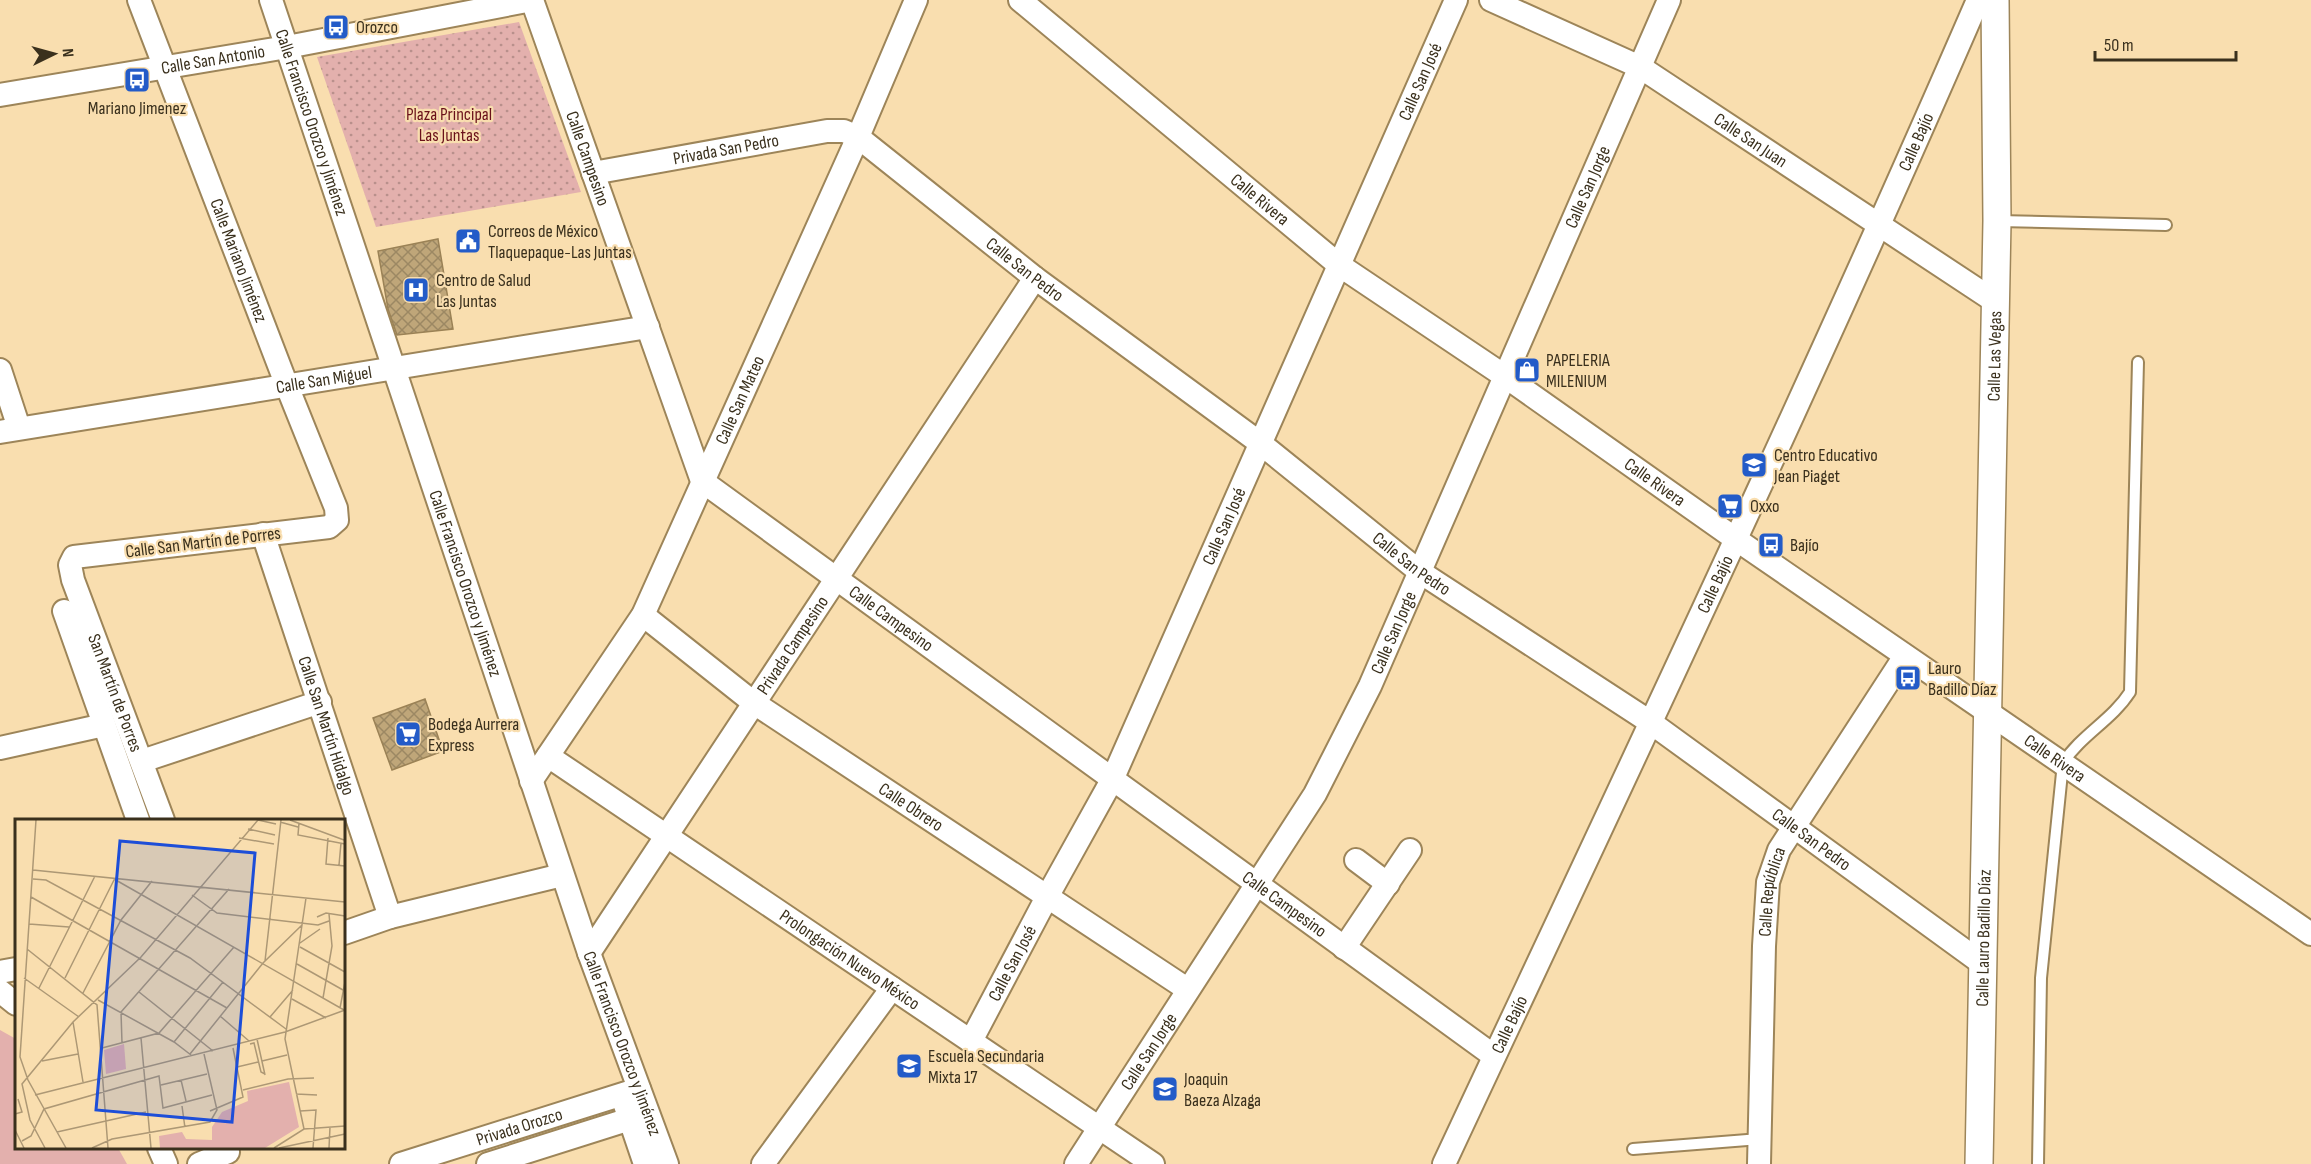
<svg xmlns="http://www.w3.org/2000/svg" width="2311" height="1164" font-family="'Sofia Sans Condensed',sans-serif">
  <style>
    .grass { fill: #e3b0ad }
    .park { fill: url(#park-dots) }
    .building { fill: url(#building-cross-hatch); stroke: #9b8256; stroke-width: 1.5 }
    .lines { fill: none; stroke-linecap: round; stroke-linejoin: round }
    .service-casing { stroke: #9d8559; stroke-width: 14 }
    .minor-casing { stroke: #9d8559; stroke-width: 26 }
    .tertiary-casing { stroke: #9d8559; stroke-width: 30 }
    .service { stroke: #fff; stroke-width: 10 }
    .minor { stroke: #fff; stroke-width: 22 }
    .tertiary { stroke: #fff; stroke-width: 27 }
    .labels { text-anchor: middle; stroke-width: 4.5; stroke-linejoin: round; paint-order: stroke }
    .poi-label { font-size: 18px; fill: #3a301d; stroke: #f9deaf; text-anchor: start }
    .street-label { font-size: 18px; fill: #3a301d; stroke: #f9deaf }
    .park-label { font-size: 18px; fill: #6a111a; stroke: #f9deaf }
    .inset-road { fill: none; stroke: #ad9875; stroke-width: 1.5 }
    .view { fill: #1d4ed8; fill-opacity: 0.15; stroke: #1d4ed8; stroke-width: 3 }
    .inset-edge { fill: none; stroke: #3a301d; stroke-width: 3 }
  </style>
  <defs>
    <pattern id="park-dots" width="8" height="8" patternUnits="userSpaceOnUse" patternTransform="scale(1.5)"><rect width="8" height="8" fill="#e3b0ad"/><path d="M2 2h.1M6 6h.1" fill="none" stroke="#b9908c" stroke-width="1.8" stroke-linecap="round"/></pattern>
    <pattern id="building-cross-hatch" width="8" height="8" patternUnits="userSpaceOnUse" patternTransform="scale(1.5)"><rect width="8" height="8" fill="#bfa679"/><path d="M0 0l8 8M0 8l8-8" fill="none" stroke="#9c8863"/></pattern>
  </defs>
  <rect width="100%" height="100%" fill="#f9deaf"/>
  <path class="grass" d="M0,1030L16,1039V1148H118L127,1164H0Z"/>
  <path class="park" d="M519,22L581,192L376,227L317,57Z"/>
  <g class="building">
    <path d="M438,239L453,329L397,335L388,309L378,251Z"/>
    <path d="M425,699L443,751L392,770L373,718Z"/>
  </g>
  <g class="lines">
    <defs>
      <g id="service">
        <path d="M1998,221L2166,225"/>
        <path d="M1633,1149L1760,1139"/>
        <path d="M2038,1164L2041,978L2063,763C2081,735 2112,720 2130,692L2138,362"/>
      </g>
      <g id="minor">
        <path id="s1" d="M139,0L287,386L336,508L337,520L329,527L74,557L70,565L73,580L163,820"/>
        <path id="s2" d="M271,0L589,953L667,1164"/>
        <path id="s3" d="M532,0L702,481L1494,1056"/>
        <path id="s4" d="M1020,0L1339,265L1506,377L1737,540L2311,934"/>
        <path id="s5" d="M1491,0L1640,67L1996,302"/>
        <path id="s6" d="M0,95L287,47L532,0"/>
        <path id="s7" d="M593,173L827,131H844L858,137L1035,278L1260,443L1420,572L1650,722L1983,964"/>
        <path d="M0,370L19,428"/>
        <path id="s8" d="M0,432L648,327"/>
        <path id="s9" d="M263,534L390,917"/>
        <path d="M64,611L138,820"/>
        <path id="s10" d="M643,615L754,703L1187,989"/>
        <path d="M0,748L104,725"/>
        <path id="s11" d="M548,756L1153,1164"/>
        <path d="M142,761L320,702"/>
        <path id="s12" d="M531,781L643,615L858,137L916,0"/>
        <path d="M1356,860L1388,884"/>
        <path d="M344,933L390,917L562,875"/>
        <path d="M1344,948L1410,850"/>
        <path id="s13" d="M589,953L1035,278"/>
        <path d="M0,972L16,969"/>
        <path d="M0,991L16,1004"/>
        <path id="s14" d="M971,1041L1047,897L1112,780L1456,0"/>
        <path d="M625,1105L645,1164"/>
        <path d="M159,1148L166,1164"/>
        <path d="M199,1164L228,1152"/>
        <path id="s15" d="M401,1164L639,1089"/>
        <path d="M488,1164L630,1119"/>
        <path d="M763,1164L892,988"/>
        <path id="s16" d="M1076,1164L1315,794L1370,686L1669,0"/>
        <path id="s17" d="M1444,1164C1625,777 1808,392 1978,0"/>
        <path id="s18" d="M1759,1164L1764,946L1768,882L1779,850L1905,656"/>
      </g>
      <g id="tertiary">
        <path id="s19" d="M1979,1164L1997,221L1995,0"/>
      </g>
    </defs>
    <use href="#service" class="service-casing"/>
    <use href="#minor" class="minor-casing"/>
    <use href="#tertiary" class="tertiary-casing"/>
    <use href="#service" class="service"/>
    <use href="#minor" class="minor"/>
    <use href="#tertiary" class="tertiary"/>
  </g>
  <defs>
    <symbol id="bus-square" viewBox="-11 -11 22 22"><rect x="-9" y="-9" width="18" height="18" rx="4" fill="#235bc8" stroke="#f9deaf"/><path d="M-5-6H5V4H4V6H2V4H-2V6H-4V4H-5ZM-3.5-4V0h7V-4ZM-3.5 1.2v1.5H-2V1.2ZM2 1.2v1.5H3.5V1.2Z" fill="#fff"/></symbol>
    <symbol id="civic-square" viewBox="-11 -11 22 22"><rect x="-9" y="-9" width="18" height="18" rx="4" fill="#235bc8" stroke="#f9deaf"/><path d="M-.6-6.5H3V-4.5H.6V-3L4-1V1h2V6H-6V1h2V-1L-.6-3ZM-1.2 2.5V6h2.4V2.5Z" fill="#fff"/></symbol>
    <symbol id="hospital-square" viewBox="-11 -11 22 22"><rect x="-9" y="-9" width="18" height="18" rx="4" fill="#235bc8" stroke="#f9deaf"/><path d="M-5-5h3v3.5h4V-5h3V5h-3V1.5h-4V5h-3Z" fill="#fff"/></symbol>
    <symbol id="shop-square" viewBox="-11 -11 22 22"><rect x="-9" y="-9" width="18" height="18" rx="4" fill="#235bc8" stroke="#f9deaf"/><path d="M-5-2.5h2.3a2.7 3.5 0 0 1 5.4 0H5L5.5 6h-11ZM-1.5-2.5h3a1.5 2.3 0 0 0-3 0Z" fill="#fff"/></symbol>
    <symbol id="school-square" viewBox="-11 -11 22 22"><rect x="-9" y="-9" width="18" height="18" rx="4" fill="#235bc8" stroke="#f9deaf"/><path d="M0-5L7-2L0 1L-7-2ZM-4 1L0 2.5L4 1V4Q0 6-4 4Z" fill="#fff"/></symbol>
    <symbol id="supermarket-square" viewBox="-11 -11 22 22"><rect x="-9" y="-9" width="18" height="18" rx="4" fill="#235bc8" stroke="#f9deaf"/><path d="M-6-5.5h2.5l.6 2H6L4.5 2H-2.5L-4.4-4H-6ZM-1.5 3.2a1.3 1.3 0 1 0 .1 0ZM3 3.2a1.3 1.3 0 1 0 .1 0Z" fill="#fff"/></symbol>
  </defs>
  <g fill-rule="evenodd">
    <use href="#bus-square" x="321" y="12" width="30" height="30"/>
    <use href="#bus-square" x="122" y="65" width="30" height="30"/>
    <use href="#civic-square" x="453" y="226" width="30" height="30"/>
    <use href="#hospital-square" x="401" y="275" width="30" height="30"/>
    <use href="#shop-square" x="1512" y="355" width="30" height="30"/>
    <use href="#school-square" x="1739" y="450" width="30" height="30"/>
    <use href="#supermarket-square" x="1715" y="491" width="30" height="30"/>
    <use href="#bus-square" x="1756" y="530" width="30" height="30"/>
    <use href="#bus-square" x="1893" y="663" width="30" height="30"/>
    <use href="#supermarket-square" x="393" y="719" width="30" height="30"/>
    <use href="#school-square" x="894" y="1051" width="30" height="30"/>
    <use href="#school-square" x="1150" y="1074" width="30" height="30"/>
  </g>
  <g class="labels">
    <g class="poi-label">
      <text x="356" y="33">Orozco</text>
      <text x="137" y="114" text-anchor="middle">Mariano Jimenez</text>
      <text x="488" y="237">Correos de México<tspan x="488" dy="21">Tlaquepaque-Las Juntas</tspan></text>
      <text x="436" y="286">Centro de Salud<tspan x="436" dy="21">Las Juntas</tspan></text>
      <text x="1546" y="366">PAPELERIA<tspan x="1546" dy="21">MILENIUM</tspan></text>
      <text x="1774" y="461">Centro Educativo<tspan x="1774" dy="21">Jean Piaget</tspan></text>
      <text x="1750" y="512">Oxxo</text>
      <text x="1790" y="551">Bajío</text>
      <text x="1928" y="674">Lauro<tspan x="1928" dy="21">Badillo Díaz</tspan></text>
      <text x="428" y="730">Bodega Aurrera<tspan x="428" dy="21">Express</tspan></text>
      <text x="928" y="1062">Escuela Secundaria<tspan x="928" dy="21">Mixta 17</tspan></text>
      <text x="1184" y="1085">Joaquin<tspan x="1184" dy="21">Baeza Alzaga</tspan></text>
    </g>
    <g class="street-label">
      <text dy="6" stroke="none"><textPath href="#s6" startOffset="216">Calle San Antonio</textPath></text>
      <text dy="6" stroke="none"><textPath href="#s14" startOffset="1060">Calle San José</textPath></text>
      <text dy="6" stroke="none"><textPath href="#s2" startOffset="129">Calle Francisco Orozco y Jiménez</textPath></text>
      <text dy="6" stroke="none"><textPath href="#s5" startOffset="296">Calle San Juan</textPath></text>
      <text dy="6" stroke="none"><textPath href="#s17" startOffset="1126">Calle Bajío</textPath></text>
      <text dy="6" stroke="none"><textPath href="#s7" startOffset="135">Privada San Pedro</textPath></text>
      <text dy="6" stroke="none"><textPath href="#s3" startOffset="168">Calle Campesino</textPath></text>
      <text dy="6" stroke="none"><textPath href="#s16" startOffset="1106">Calle San Jorge</textPath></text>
      <text dy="6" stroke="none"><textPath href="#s4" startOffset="312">Calle Rivera</textPath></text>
      <text dy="6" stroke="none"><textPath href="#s1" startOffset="279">Calle Mariano Jiménez</textPath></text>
      <text dy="6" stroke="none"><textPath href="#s7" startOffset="483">Calle San Pedro</textPath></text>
      <text dy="6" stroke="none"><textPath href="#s19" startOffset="808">Calle Las Vegas</textPath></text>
      <text dy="6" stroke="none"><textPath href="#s8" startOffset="328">Calle San Miguel</textPath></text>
      <text dy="6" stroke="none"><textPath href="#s12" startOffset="436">Calle San Mateo</textPath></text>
      <text dy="6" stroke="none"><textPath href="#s4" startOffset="798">Calle Rivera</textPath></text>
      <text dy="6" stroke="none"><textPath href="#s14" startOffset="574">Calle San José</textPath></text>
      <text transform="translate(203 542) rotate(-7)" y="6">Calle San Martín de Porres</text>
      <text dy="6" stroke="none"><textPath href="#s7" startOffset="969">Calle San Pedro</textPath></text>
      <text dy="6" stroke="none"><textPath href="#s2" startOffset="615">Calle Francisco Orozco y Jiménez</textPath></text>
      <text dy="6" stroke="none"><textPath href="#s17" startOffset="640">Calle Bajío</textPath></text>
      <text dy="6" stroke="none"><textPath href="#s3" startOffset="744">Calle Campesino</textPath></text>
      <text dy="6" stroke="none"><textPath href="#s16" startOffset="620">Calle San Jorge</textPath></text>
      <text dy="6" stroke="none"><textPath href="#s13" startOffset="369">Privada Campesino</textPath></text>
      <text dy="6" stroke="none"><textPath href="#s1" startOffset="969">San Martín de Porres</textPath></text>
      <text dy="6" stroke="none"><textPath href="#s9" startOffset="202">Calle San Martín Hidalgo</textPath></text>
      <text dy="6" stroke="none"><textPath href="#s4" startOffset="1284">Calle Rivera</textPath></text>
      <text dy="6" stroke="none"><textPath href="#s10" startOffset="330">Calle Obrero</textPath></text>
      <text dy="6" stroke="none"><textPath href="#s7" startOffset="1455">Calle San Pedro</textPath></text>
      <text dy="6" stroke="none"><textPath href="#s18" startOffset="273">Calle República</textPath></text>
      <text dy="6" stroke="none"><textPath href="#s3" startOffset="1230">Calle Campesino</textPath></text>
      <text dy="6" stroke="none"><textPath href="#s19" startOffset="226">Calle Lauro Badillo Díaz</textPath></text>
      <text dy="6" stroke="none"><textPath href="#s11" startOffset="364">Prolongación Nuevo México</textPath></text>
      <text dy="6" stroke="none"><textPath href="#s14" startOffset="88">Calle San José</textPath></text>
      <text dy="6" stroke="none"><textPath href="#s17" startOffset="154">Calle Bajío</textPath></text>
      <text dy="6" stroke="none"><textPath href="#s2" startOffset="1101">Calle Francisco Orozco y Jiménez</textPath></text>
      <text dy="6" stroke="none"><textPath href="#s16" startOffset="134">Calle San Jorge</textPath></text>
      <text dy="6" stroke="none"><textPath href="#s15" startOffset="124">Privada Orozco</textPath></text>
    </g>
    <g class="park-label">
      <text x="449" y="120">Plaza Principal<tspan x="449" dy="21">Las Juntas</tspan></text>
    </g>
  </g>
  <g transform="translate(15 819)">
    <rect width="330" height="330" fill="#f9deaf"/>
    <path d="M274,263L284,308L250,329H145L144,317L167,313L171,320L197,321V308L207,293L233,282L232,272Z" fill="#e3b0ad"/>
    <path d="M109,225L111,250L91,255L89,231Z" fill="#e3b0ad"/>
    <path class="inset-road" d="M21,1L5,238L13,261L51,329M243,1L261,5M275,1L329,21M265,3L283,8M284,4L283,16L330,25M233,10L260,16M224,19L259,25M313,19L311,45L330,47M324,46L326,24M18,51L330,83M18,60L31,61L175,139L271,210M99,60L329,191M177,76L202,94L303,106L314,102M16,78L212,189M302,98L311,94L330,97M14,105L54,108M285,124L305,110M285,128L330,153M12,130L82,186L93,329M250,142L266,1M282,145L328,171M9,159L64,198M50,159L100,59M24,169L80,57M124,173L198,232M68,174L106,101L137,62M308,179L317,127L314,95M277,180L311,199M83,181L159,223L176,236M325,189L330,163M205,197L234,222M255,198L278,171M58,203L68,263M126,219L136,329M242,220L250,256M159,223L208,163M107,224L106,193L214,70M235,225L239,224L246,253L250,255M87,229L144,214L219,128M175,235L248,144L287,106M27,242L63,235M247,242L272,236M222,248L243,243M166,261L171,282M146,266L192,255M228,271L273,260L299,259M281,275L302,276M20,276L270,213L330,191M167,287L170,309M195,292L228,278L218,229M285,292L301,291L298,329M0,295L7,293L3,280M289,310L270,220L291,79M0,311L9,329M42,313L131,293M7,322L16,317L29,290L144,257L148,289L197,276M30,329L15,301L7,265L58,203L126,138L243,1M77,329L97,320L195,303L202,291L189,235M259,329L289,310L330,307M264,329L330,315M314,329L315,308"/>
    <path class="view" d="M105,22L240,34L217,303L81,291Z"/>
    <rect width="330" height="330" class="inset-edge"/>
  </g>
  <g transform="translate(54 54) rotate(85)" stroke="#f9deaf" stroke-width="4.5" paint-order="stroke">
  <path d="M0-4.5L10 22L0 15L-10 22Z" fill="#3a301d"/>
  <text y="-9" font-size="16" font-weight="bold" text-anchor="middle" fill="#3a301d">N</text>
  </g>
  <path d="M2095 51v9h141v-9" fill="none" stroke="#3a301d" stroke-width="3"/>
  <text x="2104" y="51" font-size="18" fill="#3a301d" stroke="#f9deaf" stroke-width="4.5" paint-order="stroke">50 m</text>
</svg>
